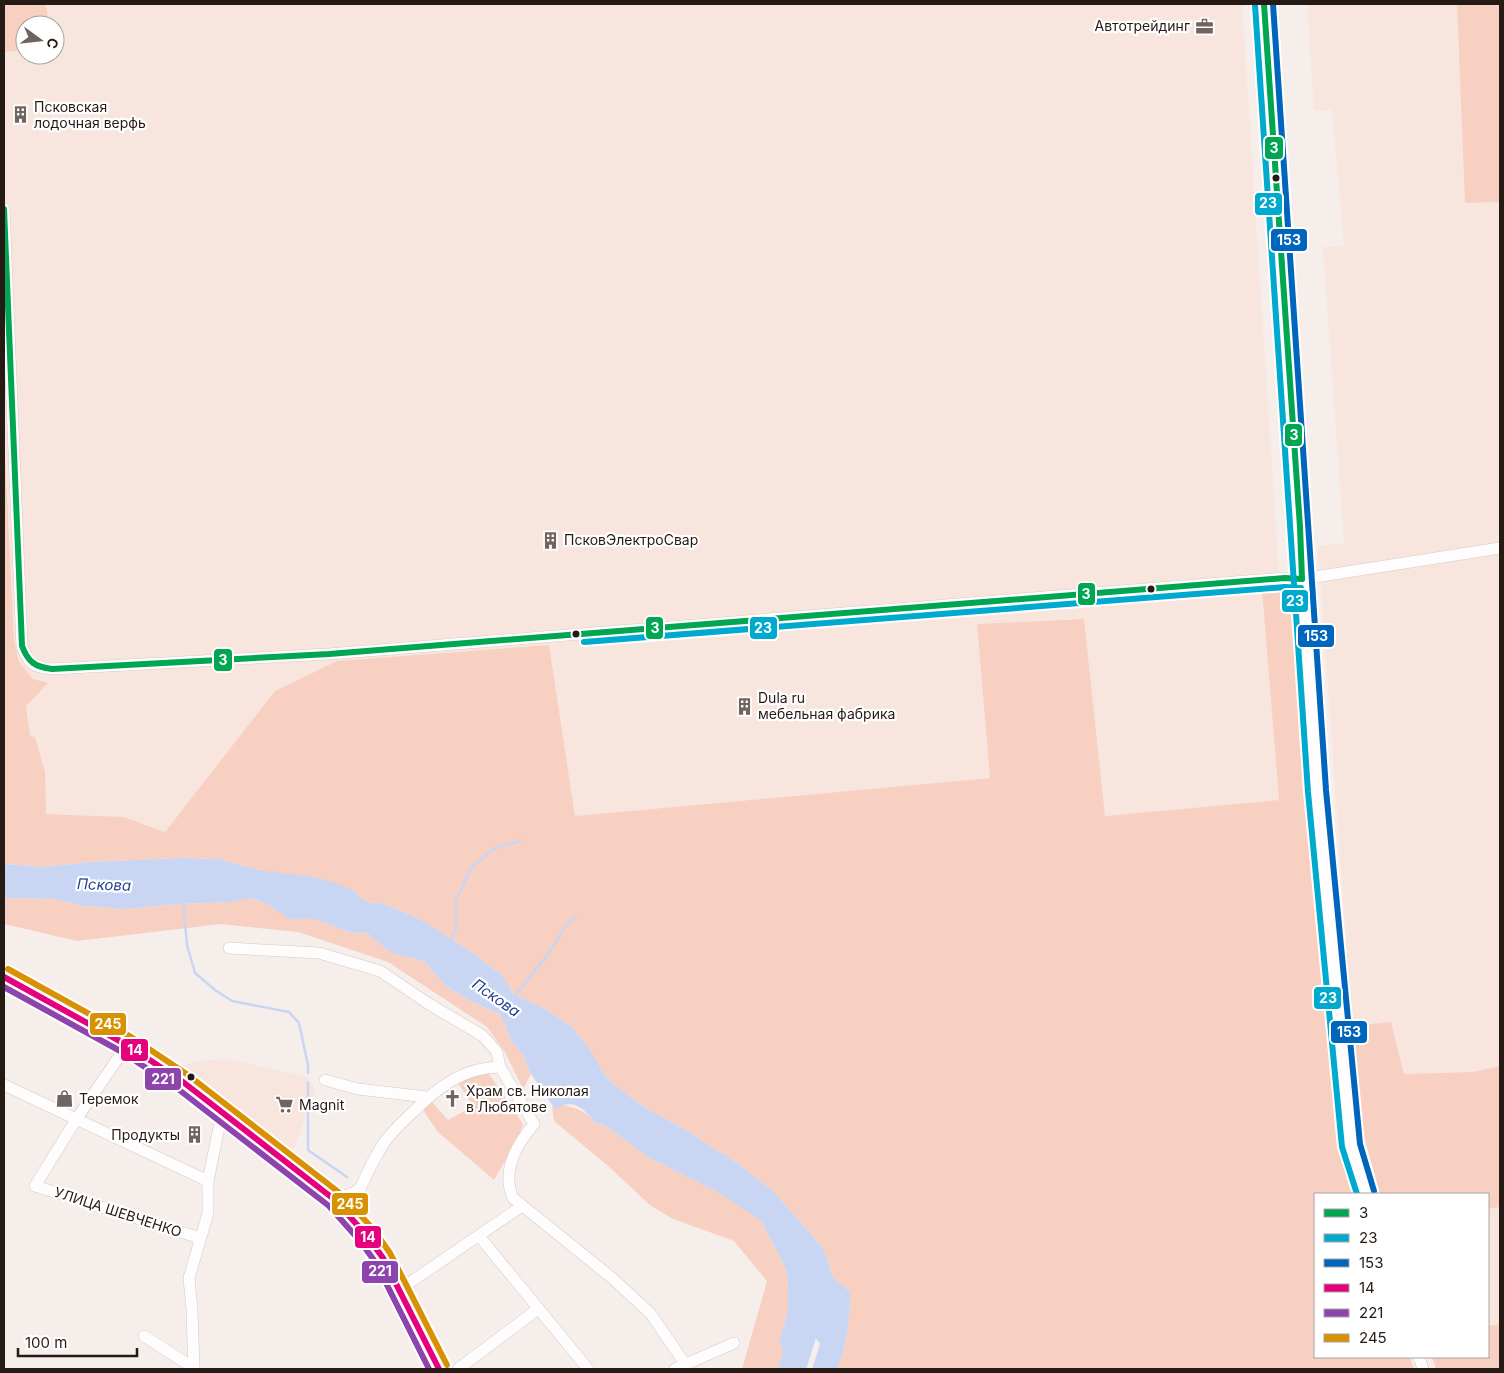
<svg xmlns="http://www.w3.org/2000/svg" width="1504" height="1373" font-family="Inter,sans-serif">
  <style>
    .built { fill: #f8e6de }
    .green { fill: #f7d0c1 }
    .water { fill: #c9d6f3 }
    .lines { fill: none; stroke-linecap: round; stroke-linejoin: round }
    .stream { stroke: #c9d6f3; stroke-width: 2.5 }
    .river { stroke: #c9d6f3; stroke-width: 14 }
    .minor-casing { stroke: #d4cac6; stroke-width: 12 }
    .major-casing { stroke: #d0cbc9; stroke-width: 15 }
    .minor { stroke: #fefcfc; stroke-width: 11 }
    .major { stroke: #ebe6e0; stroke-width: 14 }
    .bus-1-casing { stroke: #fff; stroke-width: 10 }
    .bus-2-casing { stroke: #fff; stroke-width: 10 }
    .bus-3-casing { stroke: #fff; stroke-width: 10 }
    .bus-4-casing { stroke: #fff; stroke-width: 10 }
    .bus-5-casing { stroke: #fff; stroke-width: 10 }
    .bus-6-casing { stroke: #fff; stroke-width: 10 }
    .bus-1 { stroke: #00a651; stroke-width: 6 }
    .bus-2 { stroke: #00a9ce; stroke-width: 6 }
    .bus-3 { stroke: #0065bd; stroke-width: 6 }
    .bus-4 { stroke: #e5007d; stroke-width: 6 }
    .bus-5 { stroke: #8e44ad; stroke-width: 6 }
    .bus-6 { stroke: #d89103; stroke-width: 6 }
    .bus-dot { fill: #261a15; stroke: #fff; stroke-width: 2 }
    .labels { text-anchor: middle; stroke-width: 4.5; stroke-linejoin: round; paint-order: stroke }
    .poi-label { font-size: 14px; fill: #261a15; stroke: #fff; text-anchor: start }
    .street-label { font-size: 14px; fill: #261a15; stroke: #fff }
    .water-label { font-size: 15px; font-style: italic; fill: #1f3f90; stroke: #fff }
    .line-badge { stroke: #fff; stroke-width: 2 }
    .badge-label { font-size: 14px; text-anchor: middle; font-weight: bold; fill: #fff }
  </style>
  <rect width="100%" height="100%" fill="#f6eeeb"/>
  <g class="built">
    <path d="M46,4H1242L1280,588L1262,589L1279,800L1105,816L1084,619L977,624L990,778L575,816L549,645L337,661L275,691L166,832L123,817L46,814L30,736L26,706L33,679L19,662L14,639L4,421V52L25,50V55H55V25H49Z"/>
    <path d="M1307,4H1457L1465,203L1500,202V1066L1473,1072L1404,1074L1391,1022L1352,1026L1321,592L1317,546L1344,543L1323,247L1344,246L1332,110L1314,111Z"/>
    <path d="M229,1059L306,1077L315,1089L291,1158L179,1066L199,1061Z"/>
    <path d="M1500,1207V1324L1488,1326V1209Z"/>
  </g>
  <g class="green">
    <path d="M4,4H46L49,25H25V50L4,52Z"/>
    <path d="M1457,4H1500V202L1465,203Z"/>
    <path d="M4,431L14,639L19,662L33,679L48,683L26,706L30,736L35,737L45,772L46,814L124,817L165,832L275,691L337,661L549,645L575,816L990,778L977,624L1084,619L1105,816L1279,800L1262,589L1289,588L1294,593L1342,1151L1357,1194H1315V1357H1410L1414,1369H837C847,1345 850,1318 850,1292L833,1277L823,1248L773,1191L725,1154L717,1151L691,1133L644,1107L616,1086L606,1077L590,1050L573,1028L544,1008L513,994L503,976L470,951L418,918L379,902L370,903L361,899L351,889L259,870L219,859L181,858L90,862L43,867L4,864Z"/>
    <path d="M4,898L56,899L83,906L126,909L178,904L232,902L250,898L267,904L291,919H314L350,932L367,933L391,953L424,961L446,986L470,1001L500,1014L511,1040L523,1055L531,1074L523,1089L505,1052L487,1027L388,962L298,932L221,924L77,941L4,924Z"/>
    <path d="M1391,1022L1404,1074L1473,1072L1500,1066V1207L1488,1209V1194H1380L1364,1137L1352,1026Z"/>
    <path d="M489,1074L523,1124L517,1140L494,1180L438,1132L423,1110L432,1102L448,1120L473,1106L458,1083L469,1076Z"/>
    <path d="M563,1105C577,1108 586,1111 595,1123L601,1124L609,1128L646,1156L719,1192L761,1221L780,1257L786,1270L788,1285V1311L779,1342L783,1349L778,1369H742L767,1281L734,1241L671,1218L650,1205L608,1166L554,1121L552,1107Z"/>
    <path d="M1500,1324V1369H1436L1432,1357H1488V1326Z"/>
  </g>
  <path class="water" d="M181,858L219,859L259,870L320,878L351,889L362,899L370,903L379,902L418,918L470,951L503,976L513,994L544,1008L573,1028L590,1050L606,1077L616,1086L644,1107L691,1133L717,1151L725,1154L773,1191L823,1248L833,1277L850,1292C850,1318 847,1345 837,1369H812L820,1344L815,1337L802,1348L799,1353L800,1369H778L783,1349L779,1342L788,1311V1285L786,1270L780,1257L761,1221L718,1192L646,1156L609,1128L601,1124L595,1123C583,1108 574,1098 555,1109L531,1074L523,1055L511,1040L500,1014L470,1001L446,986L424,961L391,953L367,933L350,932L314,919H290L267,904L251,898L232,902L178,904L126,909L83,906L56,899L4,898V864L43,867L90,862Z"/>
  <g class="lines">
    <g class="stream">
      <path d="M183,901L187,945L195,973L215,990L232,1001L289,1012L299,1023L308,1065V1073"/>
      <path d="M450,940L456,930V900L471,868L493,849L520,841"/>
      <path d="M514,997L551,950L563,929L575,917"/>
      <path d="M308,1082V1150L347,1177"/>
    </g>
    <path class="river" d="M799,1369L812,1327"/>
    <defs>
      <g id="minor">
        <path d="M1264,4L1317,791L1351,1146L1366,1194"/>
        <path d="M4,209L22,646C29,664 32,667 52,669L329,654L1285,578L1302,579L1500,548"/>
        <path d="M229,948L319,953L380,971L429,1004L483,1036L497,1052L500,1067"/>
        <path d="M127,1045L77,1118L35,1186L200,1238"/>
        <path d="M325,1080L358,1089L427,1097"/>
        <path d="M4,1085L208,1181"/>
        <path d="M335,1200L357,1191L361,1187C367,1173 374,1159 382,1146C390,1133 402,1122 413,1112C437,1088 464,1067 500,1067L534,1124C517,1144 501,1171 513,1198L612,1278L651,1314L685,1364"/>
        <path d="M479,1236L588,1369"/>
        <path d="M399,1290L522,1206"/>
        <path d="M144,1336L194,1368"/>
        <path d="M1419,1357L1423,1369"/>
        <path d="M194,1369L192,1310L189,1278L208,1213V1181L222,1113"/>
        <path d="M458,1369L538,1309"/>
        <path d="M675,1369L734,1343"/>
      </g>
      <path id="major" d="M4,977L127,1045L183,1082L335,1200L367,1236L383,1258L439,1369"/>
    </defs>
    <use href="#minor" class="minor-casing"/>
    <use href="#major" class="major-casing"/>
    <use href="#minor" class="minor"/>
    <use href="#major" class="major"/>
    <defs>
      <g id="bus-1">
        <path d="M1264,4L1300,527L1302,579"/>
        <path d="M4,209L22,646C28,662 35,667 52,669L329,654L1285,578L1302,579"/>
      </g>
      <g id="bus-2">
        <path d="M1255,5L1308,792L1342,1147L1357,1194"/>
        <path d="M584,642L1285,587L1301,588"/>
      </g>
      <path id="bus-3" d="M1273,4L1326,790L1360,1144L1374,1191"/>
      <path id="bus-4" d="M4,977L127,1045L183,1082L335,1200L367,1236L383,1258L439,1369"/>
      <path id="bus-5" d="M4,987L122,1052L178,1089L329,1206L360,1241L376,1263L429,1369"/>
      <path id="bus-6" d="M8,969L131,1037L188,1075L341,1194L374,1230L390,1253L447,1365"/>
    </defs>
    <use href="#bus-1" class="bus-1-casing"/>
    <use href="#bus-2" class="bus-2-casing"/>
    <use href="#bus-3" class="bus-3-casing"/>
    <use href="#bus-4" class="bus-4-casing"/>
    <use href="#bus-5" class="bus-5-casing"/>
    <use href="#bus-6" class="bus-6-casing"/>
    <use href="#bus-1" class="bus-1"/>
    <use href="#bus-2" class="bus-2"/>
    <use href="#bus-3" class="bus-3"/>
    <use href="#bus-4" class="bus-4"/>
    <use href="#bus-5" class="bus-5"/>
    <use href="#bus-6" class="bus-6"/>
  </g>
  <defs>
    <symbol id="office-bare" viewBox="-9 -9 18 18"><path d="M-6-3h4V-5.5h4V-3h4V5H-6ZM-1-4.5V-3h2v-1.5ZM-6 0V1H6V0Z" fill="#6f6460" stroke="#fff" stroke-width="2.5" paint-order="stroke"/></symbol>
    <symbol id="building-bare" viewBox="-9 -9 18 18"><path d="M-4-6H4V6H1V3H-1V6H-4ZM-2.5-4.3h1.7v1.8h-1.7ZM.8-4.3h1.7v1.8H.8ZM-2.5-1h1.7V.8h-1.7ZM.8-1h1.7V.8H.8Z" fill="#6f6460" stroke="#fff" stroke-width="2.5" paint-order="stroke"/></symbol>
    <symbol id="shop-bare" viewBox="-9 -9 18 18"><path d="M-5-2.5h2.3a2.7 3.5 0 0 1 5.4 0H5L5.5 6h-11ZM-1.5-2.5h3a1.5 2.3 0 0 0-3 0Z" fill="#6f6460" stroke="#fff" stroke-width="2.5" paint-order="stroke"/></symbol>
    <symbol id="church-bare" viewBox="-9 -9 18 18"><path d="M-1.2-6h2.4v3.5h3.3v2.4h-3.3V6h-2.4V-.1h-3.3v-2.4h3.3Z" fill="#6f6460" stroke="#fff" stroke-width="2.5" paint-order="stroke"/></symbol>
    <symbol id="supermarket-bare" viewBox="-9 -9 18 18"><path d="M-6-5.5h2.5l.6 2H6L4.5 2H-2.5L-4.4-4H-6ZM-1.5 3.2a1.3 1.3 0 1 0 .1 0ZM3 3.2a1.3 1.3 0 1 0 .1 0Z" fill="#6f6460" stroke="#fff" stroke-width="2.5" paint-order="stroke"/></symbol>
  </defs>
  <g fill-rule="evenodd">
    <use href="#office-bare" x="1192" y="14" width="25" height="25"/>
    <use href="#building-bare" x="8" y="102" width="25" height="25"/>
    <use href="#building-bare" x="538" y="528" width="25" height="25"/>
    <use href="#building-bare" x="732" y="694" width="25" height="25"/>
    <use href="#shop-bare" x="52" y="1086" width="25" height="25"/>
    <use href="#church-bare" x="440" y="1086" width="25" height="25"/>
    <use href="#supermarket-bare" x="272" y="1092" width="25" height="25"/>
    <use href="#building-bare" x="182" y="1122" width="25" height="25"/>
  </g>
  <g class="bus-dot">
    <circle cx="1276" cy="178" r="4.5"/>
    <circle cx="1151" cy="589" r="4.5"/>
    <circle cx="576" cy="634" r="4.5"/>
    <circle cx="191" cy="1077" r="4.5"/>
  </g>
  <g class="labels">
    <g class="poi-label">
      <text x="1190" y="31" text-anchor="end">Автотрейдинг</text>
      <text x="34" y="112">Псковская<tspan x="34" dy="16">лодочная верфь</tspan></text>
      <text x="564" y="545">ПсковЭлектроСвар</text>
      <text x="758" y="703">Dula ru<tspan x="758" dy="16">мебельная фабрика</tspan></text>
      <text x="466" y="1096">Храм св. Николая<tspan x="466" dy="16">в Любятове</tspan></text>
      <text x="79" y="1104">Теремок</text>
      <text x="299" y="1110">Magnit</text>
      <text x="180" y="1140" text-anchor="end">Продукты</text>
    </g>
    <g class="street-label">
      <text transform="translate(118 1212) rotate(18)" y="5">УЛИЦА ШЕВЧЕНКО</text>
    </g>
    <g class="water-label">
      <text transform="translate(104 885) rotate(2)" y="5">Пскова</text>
      <text transform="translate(496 998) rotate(35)" y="5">Пскова</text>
    </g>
  </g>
  <g class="line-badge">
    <rect x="1264" y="136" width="20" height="24" rx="5" fill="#00a651"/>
    <rect x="1254" y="192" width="29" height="24" rx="5" fill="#00a9ce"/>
    <rect x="1270" y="228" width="38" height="24" rx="5" fill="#0065bd"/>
    <rect x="1284" y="423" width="19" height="24" rx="5" fill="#00a651"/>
    <rect x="1077" y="582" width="19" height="24" rx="5" fill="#00a651"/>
    <rect x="1281" y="589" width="28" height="24" rx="5" fill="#00a9ce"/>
    <rect x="749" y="616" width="29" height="24" rx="5" fill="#00a9ce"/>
    <rect x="645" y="616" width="19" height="24" rx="5" fill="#00a651"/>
    <rect x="1297" y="624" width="38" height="24" rx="5" fill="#0065bd"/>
    <rect x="213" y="648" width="20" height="24" rx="5" fill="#00a651"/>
    <rect x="1313" y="986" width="29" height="24" rx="5" fill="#00a9ce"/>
    <rect x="89" y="1012" width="38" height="24" rx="5" fill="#d89103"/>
    <rect x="1330" y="1020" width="38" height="24" rx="5" fill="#0065bd"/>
    <rect x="120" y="1038" width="29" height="24" rx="5" fill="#e5007d"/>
    <rect x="144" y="1067" width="38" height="24" rx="5" fill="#8e44ad"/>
    <rect x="331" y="1192" width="38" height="24" rx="5" fill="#d89103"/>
    <rect x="354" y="1225" width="28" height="24" rx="5" fill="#e5007d"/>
    <rect x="361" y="1260" width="38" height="24" rx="5" fill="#8e44ad"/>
  </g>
  <g class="badge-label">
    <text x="1274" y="153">3</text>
    <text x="1268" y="208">23</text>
    <text x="1289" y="245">153</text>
    <text x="1294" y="440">3</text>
    <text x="1086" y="599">3</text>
    <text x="1295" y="606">23</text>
    <text x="763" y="633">23</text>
    <text x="655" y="633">3</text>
    <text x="1316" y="641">153</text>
    <text x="223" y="665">3</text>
    <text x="1328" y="1003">23</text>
    <text x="108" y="1029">245</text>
    <text x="1349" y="1037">153</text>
    <text x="135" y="1055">14</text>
    <text x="163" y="1084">221</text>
    <text x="350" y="1209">245</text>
    <text x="368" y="1242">14</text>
    <text x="380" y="1276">221</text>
  </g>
  <rect width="1504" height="1373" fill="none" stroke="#261a15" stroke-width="10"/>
  <rect x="1314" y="1193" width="175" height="165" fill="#ffffff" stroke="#a8a3a1"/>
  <rect x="1324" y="1209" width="25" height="8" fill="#00a651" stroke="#a8a3a1"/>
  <text x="1359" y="1218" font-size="15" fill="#261a15">3</text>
  <rect x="1324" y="1234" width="25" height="8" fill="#00a9ce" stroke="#a8a3a1"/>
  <text x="1359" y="1243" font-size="15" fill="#261a15">23</text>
  <rect x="1324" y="1259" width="25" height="8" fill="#0065bd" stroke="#a8a3a1"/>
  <text x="1359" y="1268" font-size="15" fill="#261a15">153</text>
  <rect x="1324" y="1284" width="25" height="8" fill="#e5007d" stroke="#a8a3a1"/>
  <text x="1359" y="1293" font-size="15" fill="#261a15">14</text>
  <rect x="1324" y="1309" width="25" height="8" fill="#8e44ad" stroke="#a8a3a1"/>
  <text x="1359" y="1318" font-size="15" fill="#261a15">221</text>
  <rect x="1324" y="1334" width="25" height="8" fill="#d89103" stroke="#a8a3a1"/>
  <text x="1359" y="1343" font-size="15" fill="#261a15">245</text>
  <g transform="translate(40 40) rotate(105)"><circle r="24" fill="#ffffff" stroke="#a8a3a1"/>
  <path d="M0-4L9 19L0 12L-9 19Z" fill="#6f6460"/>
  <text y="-8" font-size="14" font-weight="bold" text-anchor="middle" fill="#261a15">С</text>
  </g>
  <path d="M18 1348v8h119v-8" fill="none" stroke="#261a15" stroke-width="2.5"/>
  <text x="25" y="1348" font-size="15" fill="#261a15" stroke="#ffffff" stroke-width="4" paint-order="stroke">100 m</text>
</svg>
